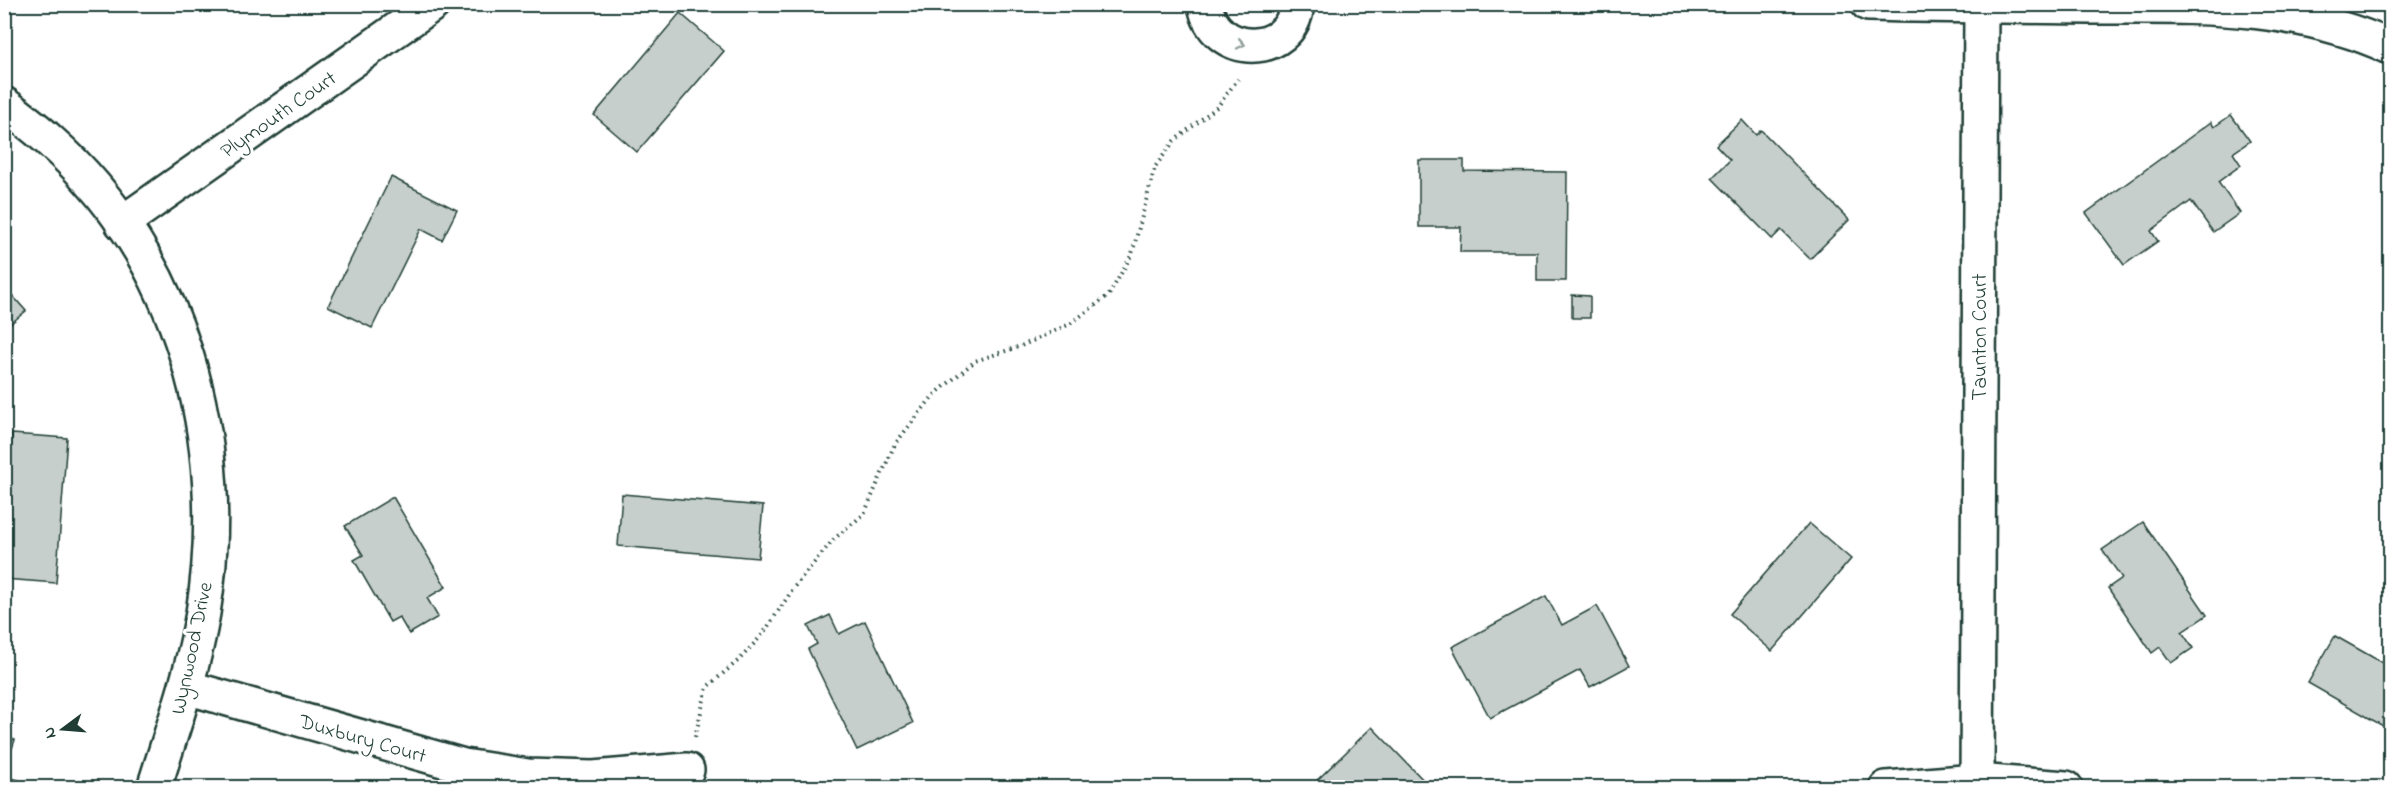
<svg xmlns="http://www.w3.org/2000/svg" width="2395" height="792" font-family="'Indie Flower',sans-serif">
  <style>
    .building { fill: #c7cfcc; stroke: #1f3d34; stroke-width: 1.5 }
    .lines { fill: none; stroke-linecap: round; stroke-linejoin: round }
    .street-casing { stroke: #1f3d34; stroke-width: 38 }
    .path { stroke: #1f3d34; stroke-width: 4; stroke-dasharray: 1.5 4.5; stroke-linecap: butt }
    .street { stroke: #fff; stroke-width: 33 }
    .oneway { stroke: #8f9e9a }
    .labels { text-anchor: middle; stroke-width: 6; stroke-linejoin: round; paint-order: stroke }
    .street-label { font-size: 21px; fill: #1f3d34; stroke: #fff }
  </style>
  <rect width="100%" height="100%" fill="#fff"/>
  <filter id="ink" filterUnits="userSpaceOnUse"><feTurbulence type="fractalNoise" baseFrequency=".0167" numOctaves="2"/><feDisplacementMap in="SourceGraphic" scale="12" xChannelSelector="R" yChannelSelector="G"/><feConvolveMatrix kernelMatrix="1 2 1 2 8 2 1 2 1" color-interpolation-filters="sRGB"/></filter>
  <g filter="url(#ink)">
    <g class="building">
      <path d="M680,13L724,51L637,152L594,115Z"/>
      <path d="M2231,115L2250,141L2233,153L2241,165L2218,182L2240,213L2213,232L2191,201L2151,231L2158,241L2124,265L2086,213L2211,122L2214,127Z"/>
      <path d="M1742,120L1756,135L1761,130L1849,220L1810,259L1781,230L1772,239L1712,178L1730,160L1716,145Z"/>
      <path d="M1419,160H1464V171L1567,172L1566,281H1537V252H1460L1461,227H1419Z"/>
      <path d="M391,177L457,210L442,240L421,229L372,328L328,306Z"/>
      <path d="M4,286L26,311L4,329Z"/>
      <path d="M1572,295L1590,296V318H1572Z"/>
      <path d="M12,434L67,438L56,583L4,579V537Z"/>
      <path d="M622,494L763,506L758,558L618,546Z"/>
      <path d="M393,497L446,587L427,598L438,617L409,634L399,617L390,622L354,560L363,555L345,526Z"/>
      <path d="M2143,522L2207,615L2182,632L2193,648L2171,663L2160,647L2152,653L2108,588L2122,578L2102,550Z"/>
      <path d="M1809,523L1851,559L1772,651L1730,614Z"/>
      <path d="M1546,596L1562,625L1597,606L1629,666L1590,687L1580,670L1490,718L1452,647Z"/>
      <path d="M830,615L839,634L865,621L913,723L857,750L808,649L817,644L808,626Z"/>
      <path d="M2335,636L2390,667V730L2308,683Z"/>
      <path d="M1372,727L1431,788H1309Z"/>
      <path d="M4,736L15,740L4,771Z"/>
      <path d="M4,776L19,780L17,788H4Z"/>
    </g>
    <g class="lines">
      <defs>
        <g id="street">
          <path d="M1205,4C1213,59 1292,59 1297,4"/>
          <path d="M1868,4C1944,6 2020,6 2096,7C2198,7 2294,3 2390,47"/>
          <path d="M4,104C20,116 36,128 50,141C183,258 231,442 203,613C193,672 172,730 154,788"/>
          <path d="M122,223L433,4"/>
          <path d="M186,687L464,766L528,776L593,778L687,770"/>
          <path d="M1977,781L1981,6"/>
          <path d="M1886,788L1977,781L2066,788"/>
        </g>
      </defs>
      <use href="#street" class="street-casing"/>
      <path class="path" d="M695,737L707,687L739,660L763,634L795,586L834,539L864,514L895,444L933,396L975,361L1021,346L1070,324L1109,295L1132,254L1155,167L1174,141L1218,106L1238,79"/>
      <use href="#street" class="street"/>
    </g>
    <defs><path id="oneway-chevron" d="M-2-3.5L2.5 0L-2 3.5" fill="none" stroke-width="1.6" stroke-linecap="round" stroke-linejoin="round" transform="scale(1.5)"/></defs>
    <use class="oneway" href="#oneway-chevron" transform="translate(1241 44) rotate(12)"/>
  </g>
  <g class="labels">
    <g class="street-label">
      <text transform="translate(278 114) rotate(-35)" y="7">Plymouth Court</text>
      <text transform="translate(1979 337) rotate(-90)" y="7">Taunton Court</text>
      <text transform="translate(191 648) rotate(-78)" y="7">Wynwood Drive</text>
      <text transform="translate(363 738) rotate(16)" y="7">Duxbury Court</text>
    </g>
  </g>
  <rect width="2395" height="792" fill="none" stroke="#fff" stroke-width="24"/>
  <rect x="12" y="12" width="2371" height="768" fill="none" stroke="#1f3d34" stroke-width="2" filter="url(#ink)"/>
  <g transform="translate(63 729) rotate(254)" stroke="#ffffff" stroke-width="4.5" paint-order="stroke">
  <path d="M0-4.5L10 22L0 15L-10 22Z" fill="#1f3d34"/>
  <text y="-9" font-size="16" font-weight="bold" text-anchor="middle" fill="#1f3d34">N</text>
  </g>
</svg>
